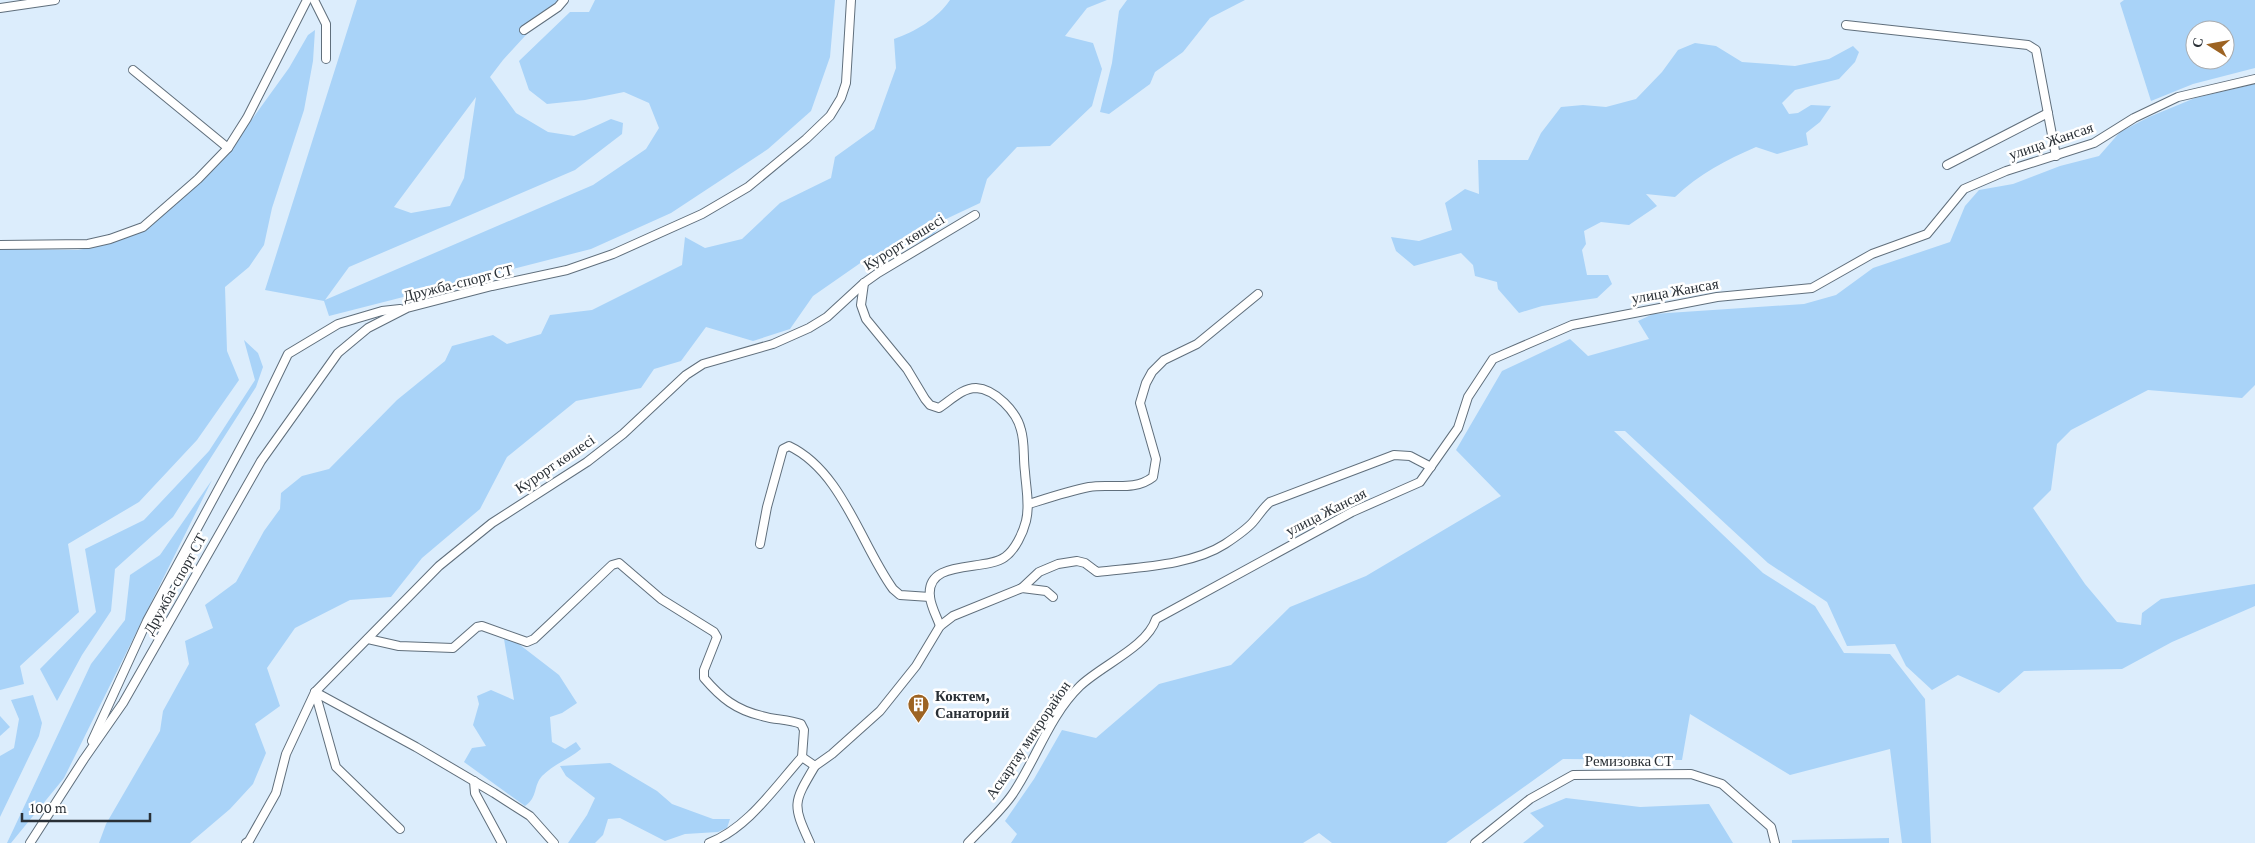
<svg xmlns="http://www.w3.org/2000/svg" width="2255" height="843" font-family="'Crimson Pro',serif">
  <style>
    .green { fill: #a9d3f8; fill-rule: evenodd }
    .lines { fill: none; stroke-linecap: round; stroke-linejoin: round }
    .street-casing { stroke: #606f7c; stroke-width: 10 }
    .street { stroke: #fff; stroke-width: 8 }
    .labels { text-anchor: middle; stroke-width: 5; stroke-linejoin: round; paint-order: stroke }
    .street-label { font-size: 15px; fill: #2a3036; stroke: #fff }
    .poi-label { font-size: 15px; font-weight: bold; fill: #2a3036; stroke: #fff; text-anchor: start }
  </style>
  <rect width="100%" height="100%" fill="#dcedfc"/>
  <g class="green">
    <path d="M357,0H558L503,60L490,77L516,113L548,132L574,136L611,119L623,123L622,134L575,170L349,267L325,300L593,185L646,149L659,128L649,103L624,92L585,100L547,104L529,90L519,61L570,12H589L595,0H835L830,57L811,111L768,149L671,213L591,249L329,316L324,301L265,290ZM476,97L464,178L450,206L411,213L394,207Z"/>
    <path d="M950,0H1107L1087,8L1065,36L1093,43L1102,69L1092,106L1050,146L1017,147L987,179L980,203L946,219L931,238L869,257L813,296L790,329L753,341L706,327L681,361L654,369L641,388L576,401L507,457L480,509L422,558L391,597L350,600L295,628L267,668L280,706L255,724L266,753L253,784L230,809L190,843H99L106,824L160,731L163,711L189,664L185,641L213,628L205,605L236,582L264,531L280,509L281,493L302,476L329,469L397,400L445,361L452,346L493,335L507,344L541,334L550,315L592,310L682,265L685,237L705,248L742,239L780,203L831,178L835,157L874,129L896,68L894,39C915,32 938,18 950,0Z"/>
    <path d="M1127,0H1245L1210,18L1183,52L1155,72L1150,84L1109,114L1100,112L1112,63L1119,11Z"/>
    <path d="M2124,0H2255V68L2193,84L2151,101L2120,3ZM2195,30H2225V60H2195Z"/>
    <path d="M315,30L313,61L304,110L272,208L264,245L249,267L225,287L227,351L239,380L197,440L139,502L68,544L79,612L20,666L24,684L0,690V249L78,250L105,245L142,230L195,187L224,158L289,68L308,35Z"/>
    <path d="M1695,43L1716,46L1742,62L1795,66L1829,59L1853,46L1859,52L1855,62L1839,79L1795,90L1782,103L1789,114L1798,113L1811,105L1831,106L1820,122L1806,133L1808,145L1777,154L1756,147C1726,160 1699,174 1675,197L1646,194L1657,206L1629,225L1601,222L1584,231L1586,244L1582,250L1587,275H1608L1612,284L1597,298L1542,306L1519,313L1498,289L1497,282L1475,276L1473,265L1461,253L1414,266L1396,251L1391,237L1419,241L1452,230L1445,203L1465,189L1479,194L1478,160H1528L1541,133L1561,107L1583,105L1606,107L1636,99L1662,72L1678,50Z"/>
    <path d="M2255,84V385L2242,398L2148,390L2071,430L2057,444L2051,490L2033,508L2085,584L2117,622L2141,625L2142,613L2161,599L2255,584V606L2172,642L2122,669L2024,671L1999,693L1958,675L1932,690L1906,666L1895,644L1847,646L1827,602L1768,563L1625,431H1614L1763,573L1815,606L1844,653L1890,654L1925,699L1931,843H1902L1890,749L1790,775L1690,714L1682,760L1563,759L1446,843H1332L1319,833L1303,843H1011L1017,834L1005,821L1034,779L1062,730L1096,738L1159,684L1231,665L1290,607L1366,576L1501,496L1456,450L1502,371L1570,339L1588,356L1649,339L1638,321L1653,314L1804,304L1836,295L1873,268L1950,242L1965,206L1979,190L2013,184L2060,166L2099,156L2120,132L2149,117L2195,98Z"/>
    <path d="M244,340L258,353L263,367L256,387L173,517L115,569L111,611L82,655L57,701L40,669L96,612L85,549L144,520L209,451L255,380Z"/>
    <path d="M212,480L64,778L11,843H7L91,664L125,620L130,575L160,555Z"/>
    <path d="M511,638L559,675L577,703L562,713L550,717L552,742L565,749L576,742L581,749C569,759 554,764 542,776C533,786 538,797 525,806L464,762L472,748L486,746L473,725L479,704L477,696L491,690L514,700L504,639Z"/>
    <path d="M33,695L42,723L39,736L0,817V756L14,748L19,719L11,700Z"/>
    <path d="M0,716L10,727L0,736Z"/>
    <path d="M610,763L657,791L672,804L713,819H730L727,828L718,832L685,834L665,841L620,818L608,819L603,835L595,843H568L587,815L595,798L566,776L560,766Z"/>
    <path d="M1566,798L1640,807L1709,804L1733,843H1523L1544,826L1530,813Z"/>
    <path d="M1889,838V843H1792V840Z"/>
  </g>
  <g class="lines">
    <defs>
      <g id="street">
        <path d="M314,0L326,24V59"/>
        <path d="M0,8L55,0"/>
        <path d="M1846,25L2028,45L2036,50L2056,156"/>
        <path d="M524,30L558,7L564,0"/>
        <path d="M133,70L228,148"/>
        <path d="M1947,165L2048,113"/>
        <path d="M0,245L88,244L110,239L143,227L198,179L228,148L247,118L307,0"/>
        <path d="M864,283L861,305L866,319L907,369L925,399L930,405L939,408C950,401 962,388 976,388C995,389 1017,412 1021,430C1025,443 1023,458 1025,472C1026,488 1030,505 1026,521C1023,533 1015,550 1005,557C985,572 925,558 930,597C931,607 937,617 940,626"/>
        <path d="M1029,504C1048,498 1069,491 1089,487C1110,483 1134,492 1153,477L1156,459L1140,403L1146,383L1152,372L1164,360L1197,344L1258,294"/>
        <path d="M760,544L767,507L783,449L789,446C842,471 861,545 893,589L900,595L930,597"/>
        <path d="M1022,588L1039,572L1058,564L1077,561L1085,563L1097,572C1137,567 1191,566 1225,544C1234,538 1246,530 1253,522C1259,515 1263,508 1270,502L1394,455L1410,456L1431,467"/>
        <path d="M368,639L399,646L453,648L477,627L482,626L527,642L534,639L550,624L612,565L619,563L661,599L714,632L717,637L704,670V678C721,698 736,710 762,716C775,720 788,719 801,724L804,730L802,757"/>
        <path d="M315,692L416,747L494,793L530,816L554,843"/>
        <path d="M315,692L336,767L400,829"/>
        <path d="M92,741L147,621L258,416L288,354L338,324L382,311L400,309"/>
        <path d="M474,781L475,793L502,843"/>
        <path d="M30,843L84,759L123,703L261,461L338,353L368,328L407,308L492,286L567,270L613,254L702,214L748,187L806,139L830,116L841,98L846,83L851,0"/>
        <path d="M246,843L249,841L276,793L286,754L315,692L439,566L492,523L587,462L623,434L686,375L703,364L773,344L809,328L827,317L864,283L878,273L975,215"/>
        <path d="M709,843C748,828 775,787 802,757L815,766L832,754L880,711L916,666L940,626L953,616L1022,588L1046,591L1053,597"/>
        <path d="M810,843C792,804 793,803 815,766"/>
        <path d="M968,843C983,827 1000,812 1012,795C1036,760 1049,716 1080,686C1102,665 1147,647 1156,619L1352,512L1420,482L1458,428L1468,397L1493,359L1572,325L1717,297L1812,288L1872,254L1927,234L1964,189L2006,171L2094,143L2134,118L2178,97L2255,79"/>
        <path d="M1475,843L1530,799L1573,775L1691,774L1722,784L1771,827L1775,843"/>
      </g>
    </defs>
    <use href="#street" class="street-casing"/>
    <use href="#street" class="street"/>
  </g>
  <defs>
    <symbol id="building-pin" viewBox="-11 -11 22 30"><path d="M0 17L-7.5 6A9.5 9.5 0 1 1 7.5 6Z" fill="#9d6322" stroke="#fff"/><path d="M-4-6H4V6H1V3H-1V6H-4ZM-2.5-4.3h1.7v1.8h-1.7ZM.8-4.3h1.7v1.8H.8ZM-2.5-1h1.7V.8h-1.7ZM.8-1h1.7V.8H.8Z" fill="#fff"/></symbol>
  </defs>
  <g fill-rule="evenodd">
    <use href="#building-pin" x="906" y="692" width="25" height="34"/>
  </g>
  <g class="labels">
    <g class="street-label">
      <text transform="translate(2051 141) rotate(-19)" y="5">улица Жансая</text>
      <text transform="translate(904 242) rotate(-32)" y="5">Курорт көшесі</text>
      <text transform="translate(458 283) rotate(-14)" y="5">Дружба-спорт СТ</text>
      <text transform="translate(1675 291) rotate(-10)" y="5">улица Жансая</text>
      <text transform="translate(555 464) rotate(-34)" y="5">Курорт көшесі</text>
      <text transform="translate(1326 512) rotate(-27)" y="5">улица Жансая</text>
      <text transform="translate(175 584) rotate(-61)" y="5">Дружба-спорт СТ</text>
      <text transform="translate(1028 740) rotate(-56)" y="5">Аскартау микрорайон</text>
      <text x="1629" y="766">Ремизовка СТ</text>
    </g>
    <g class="poi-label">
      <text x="935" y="701">Коктем,<tspan x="935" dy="17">Санаторий</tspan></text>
    </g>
  </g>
  <g transform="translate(2210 45) rotate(281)"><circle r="24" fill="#ffffff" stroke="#aaacaf"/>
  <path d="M0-4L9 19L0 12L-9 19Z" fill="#9d6322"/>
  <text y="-8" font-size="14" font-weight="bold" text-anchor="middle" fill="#2a3036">С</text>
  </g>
  <path d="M22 813v8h128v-8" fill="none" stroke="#2a3036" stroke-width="2.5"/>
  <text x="30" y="813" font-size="15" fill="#2a3036" stroke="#ffffff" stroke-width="4" paint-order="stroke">100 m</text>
</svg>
